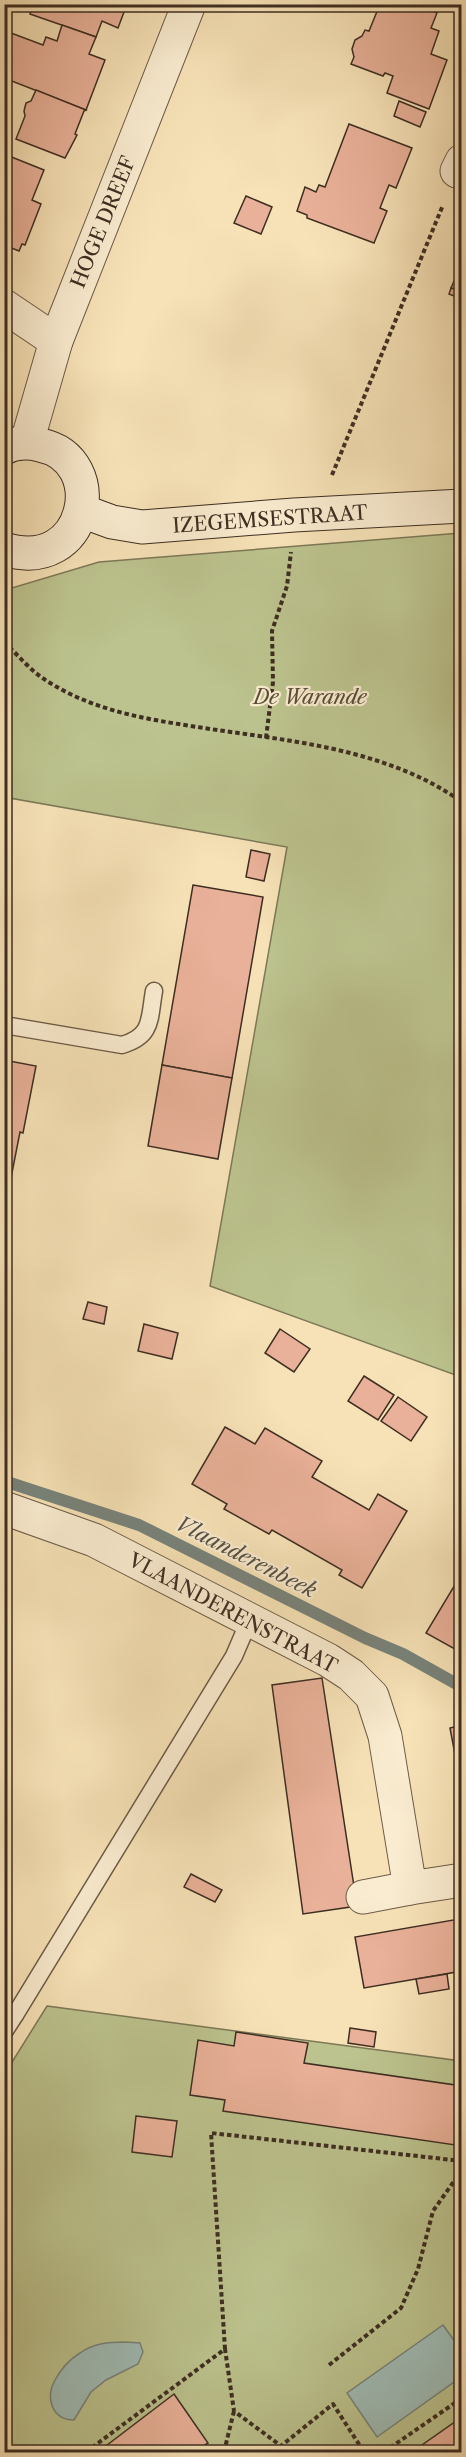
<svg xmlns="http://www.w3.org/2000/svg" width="466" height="2457" font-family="'Libre Caslon Text',serif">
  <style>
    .green { fill: #bcc38e; stroke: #7d7858; stroke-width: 1.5 }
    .water { fill: #9fbcb6; stroke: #78837b; stroke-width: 1.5 }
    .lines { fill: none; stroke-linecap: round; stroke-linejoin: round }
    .stream { stroke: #78837b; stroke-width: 12 }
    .building { fill: #e9b199; stroke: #3e2e22; stroke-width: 1.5 }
    .lane-casing { stroke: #6c5b47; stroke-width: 19 }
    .street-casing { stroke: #6c5b47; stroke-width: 35 }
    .secondary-casing { stroke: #3e2e22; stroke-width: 35 }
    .path { stroke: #3e2e22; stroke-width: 4; stroke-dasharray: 4.5 3; stroke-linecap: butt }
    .lane { stroke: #faecd0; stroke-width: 16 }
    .street { stroke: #faecd0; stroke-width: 33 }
    .secondary { stroke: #faecd0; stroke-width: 33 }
    .labels { text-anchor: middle; stroke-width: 4.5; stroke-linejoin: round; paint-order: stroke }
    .street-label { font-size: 20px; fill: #3e2e22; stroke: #faecd0 }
    .park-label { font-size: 20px; font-style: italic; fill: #574c38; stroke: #faecd0 }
    .water-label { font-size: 21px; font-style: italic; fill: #565247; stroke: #faecd0 }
  </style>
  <rect width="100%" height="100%" fill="#f7e2b7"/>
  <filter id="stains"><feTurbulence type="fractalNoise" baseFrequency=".00333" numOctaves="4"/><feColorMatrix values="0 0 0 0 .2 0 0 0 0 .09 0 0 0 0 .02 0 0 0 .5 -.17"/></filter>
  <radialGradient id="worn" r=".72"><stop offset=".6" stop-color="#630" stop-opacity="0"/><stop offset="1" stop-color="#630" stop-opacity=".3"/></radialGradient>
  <g class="green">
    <path d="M461,533H462L461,1377L210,1286L287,847L4,797L5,590L99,562Z"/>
    <path d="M47,2006L461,2061V2452H5L4,2075Z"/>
  </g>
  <g class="water">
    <path d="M443,2325L461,2350V2377L377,2437L347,2393Z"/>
    <path d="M125,2342L140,2343L143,2352L138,2364L106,2380L91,2392L74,2420C52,2420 45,2398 55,2380C61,2369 70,2359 80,2353C94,2343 109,2342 125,2342Z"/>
  </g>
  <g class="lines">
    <path class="stream" d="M4,1481L139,1525L365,1638L403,1654L462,1687"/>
  </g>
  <g class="building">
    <path d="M34,4H127L118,28L102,21L96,37L30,14Z"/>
    <path d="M380,4L396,7L397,4H417L437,13L431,28L439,31L431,54L447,60L429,109L387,93L393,76L385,73L383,76L351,64L354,57L352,49L355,40L362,36L365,30L369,31Z"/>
    <path d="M62,25L96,37L89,54L105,60L86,110L4,78V50L11,33L43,45L46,37L57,41Z"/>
    <path d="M36,90L86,110L84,111L75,134L77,135L65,158L16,139L25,116L24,111L26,103L31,101Z"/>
    <path d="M399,101L426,112L420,127L394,116Z"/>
    <path d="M349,124L412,148L396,188L389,185L380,208L387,211L374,243L307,218V215L297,211L305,187L316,192L319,185L325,187Z"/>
    <path d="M4,154L44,170L32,200L41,204L25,245L22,244L19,251L4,245Z"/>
    <path d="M246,196L272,207L261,234L234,223Z"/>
    <path d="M462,263V292L451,288Z"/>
    <path d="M451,288L462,292V299L449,294Z"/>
    <path d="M251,850L270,854L264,881L246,877Z"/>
    <path d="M193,885L263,897L232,1078L162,1065Z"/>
    <path d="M4,931L9,932L6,952H4Z"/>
    <path d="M4,1060L36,1066L23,1133L20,1132L9,1188L4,1187Z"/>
    <path d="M162,1065L232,1078L218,1159L148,1146Z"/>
    <path d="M88,1302L107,1307L104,1324L83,1319Z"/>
    <path d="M144,1324L178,1333L172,1359L138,1351Z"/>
    <path d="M280,1329L310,1349L294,1372L265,1353Z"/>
    <path d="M364,1376L394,1395L378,1420L348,1401Z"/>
    <path d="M398,1397L427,1417L411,1441L381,1421Z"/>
    <path d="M225,1427L255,1444L265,1428L322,1461L312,1477L369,1510L378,1494L407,1511L362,1588L339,1575L342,1570L272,1530L269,1534L224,1509L227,1504L192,1484Z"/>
    <path d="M462,1573V1653L426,1633Z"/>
    <path d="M322,1678L357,1906L303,1914L272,1685Z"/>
    <path d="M462,1725V1792L450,1728Z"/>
    <path d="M191,1874L222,1890L215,1902L184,1887Z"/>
    <path d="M459,1919L462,1933V1971L364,1988L355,1937Z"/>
    <path d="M447,1974L449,1989L419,1994L416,1979Z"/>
    <path d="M350,2028L376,2032L374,2047L348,2043Z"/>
    <path d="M236,2032L308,2043L304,2063L462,2086V2146L223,2111L225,2100L190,2095L198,2040L234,2046Z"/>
    <path d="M136,2116L177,2121L172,2157L132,2152Z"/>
    <path d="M174,2394L208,2443L194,2452H98Z"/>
    <path d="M462,2417V2452H412Z"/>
  </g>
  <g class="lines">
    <defs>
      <g id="lane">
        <path d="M4,1025L122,1045C153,1036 149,1019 154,991"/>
        <path d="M4,2008L15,2015L234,1656L249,1621"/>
        <path d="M4,2032L15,2015"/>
      </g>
      <g id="street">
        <path d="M457,171L462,161"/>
        <path d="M4,306L56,341"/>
        <path d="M27,442L56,341L189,4"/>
        <path d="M4,1508L94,1540L328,1660L351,1675L372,1696L385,1736L410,1888L462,1880"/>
        <path d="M363,1897L410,1888"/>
      </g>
      <g id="secondary">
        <path d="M4,448C16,442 28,442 40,445C111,459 88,576 4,549"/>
        <path d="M82,511L112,522L142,527L294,515L462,506"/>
      </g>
    </defs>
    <use href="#lane" class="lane-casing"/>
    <use href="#street" class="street-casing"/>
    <use href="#secondary" class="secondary-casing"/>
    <g class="path">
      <path d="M332,475L443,205"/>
      <path d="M4,642C17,654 30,670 44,679C89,709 139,718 191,726C284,741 383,746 462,802"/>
      <path d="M266,738L273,682L272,631L287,586L291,552"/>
      <path d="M462,2227L456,2244L462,2249"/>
      <path d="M225,2349L211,2133L462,2161"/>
      <path d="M329,2365L401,2308L418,2269L433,2211L462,2170"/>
      <path d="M86,2452L225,2349L234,2411L281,2446L333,2404L364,2452"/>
      <path d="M224,2452L234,2411"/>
      <path d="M384,2452L462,2398"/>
    </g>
    <use href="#lane" class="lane"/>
    <use href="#street" class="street"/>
    <use href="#secondary" class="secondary"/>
  </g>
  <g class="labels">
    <g class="street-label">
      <text transform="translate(103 222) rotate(-68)" y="7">HOGE DREEF</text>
      <text transform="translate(270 519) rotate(-4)" y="7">IZEGEMSESTRAAT</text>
      <text transform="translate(233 1613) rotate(28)" y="7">VLAANDERENSTRAAT</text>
    </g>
    <g class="park-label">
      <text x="310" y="704">De Warande</text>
    </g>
    <g class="water-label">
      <text transform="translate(246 1557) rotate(27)" y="7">Vlaanderenbeek</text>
    </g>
  </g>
  <rect width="466" height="2457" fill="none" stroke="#f7e2b7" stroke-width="24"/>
  <rect x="6" y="6" width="454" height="2445" fill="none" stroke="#3e2e22" stroke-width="3"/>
  <rect x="12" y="12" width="442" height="2433" fill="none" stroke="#3e2e22" stroke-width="1.5"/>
  <rect width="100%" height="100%" filter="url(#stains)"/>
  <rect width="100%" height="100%" fill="url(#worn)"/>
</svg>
